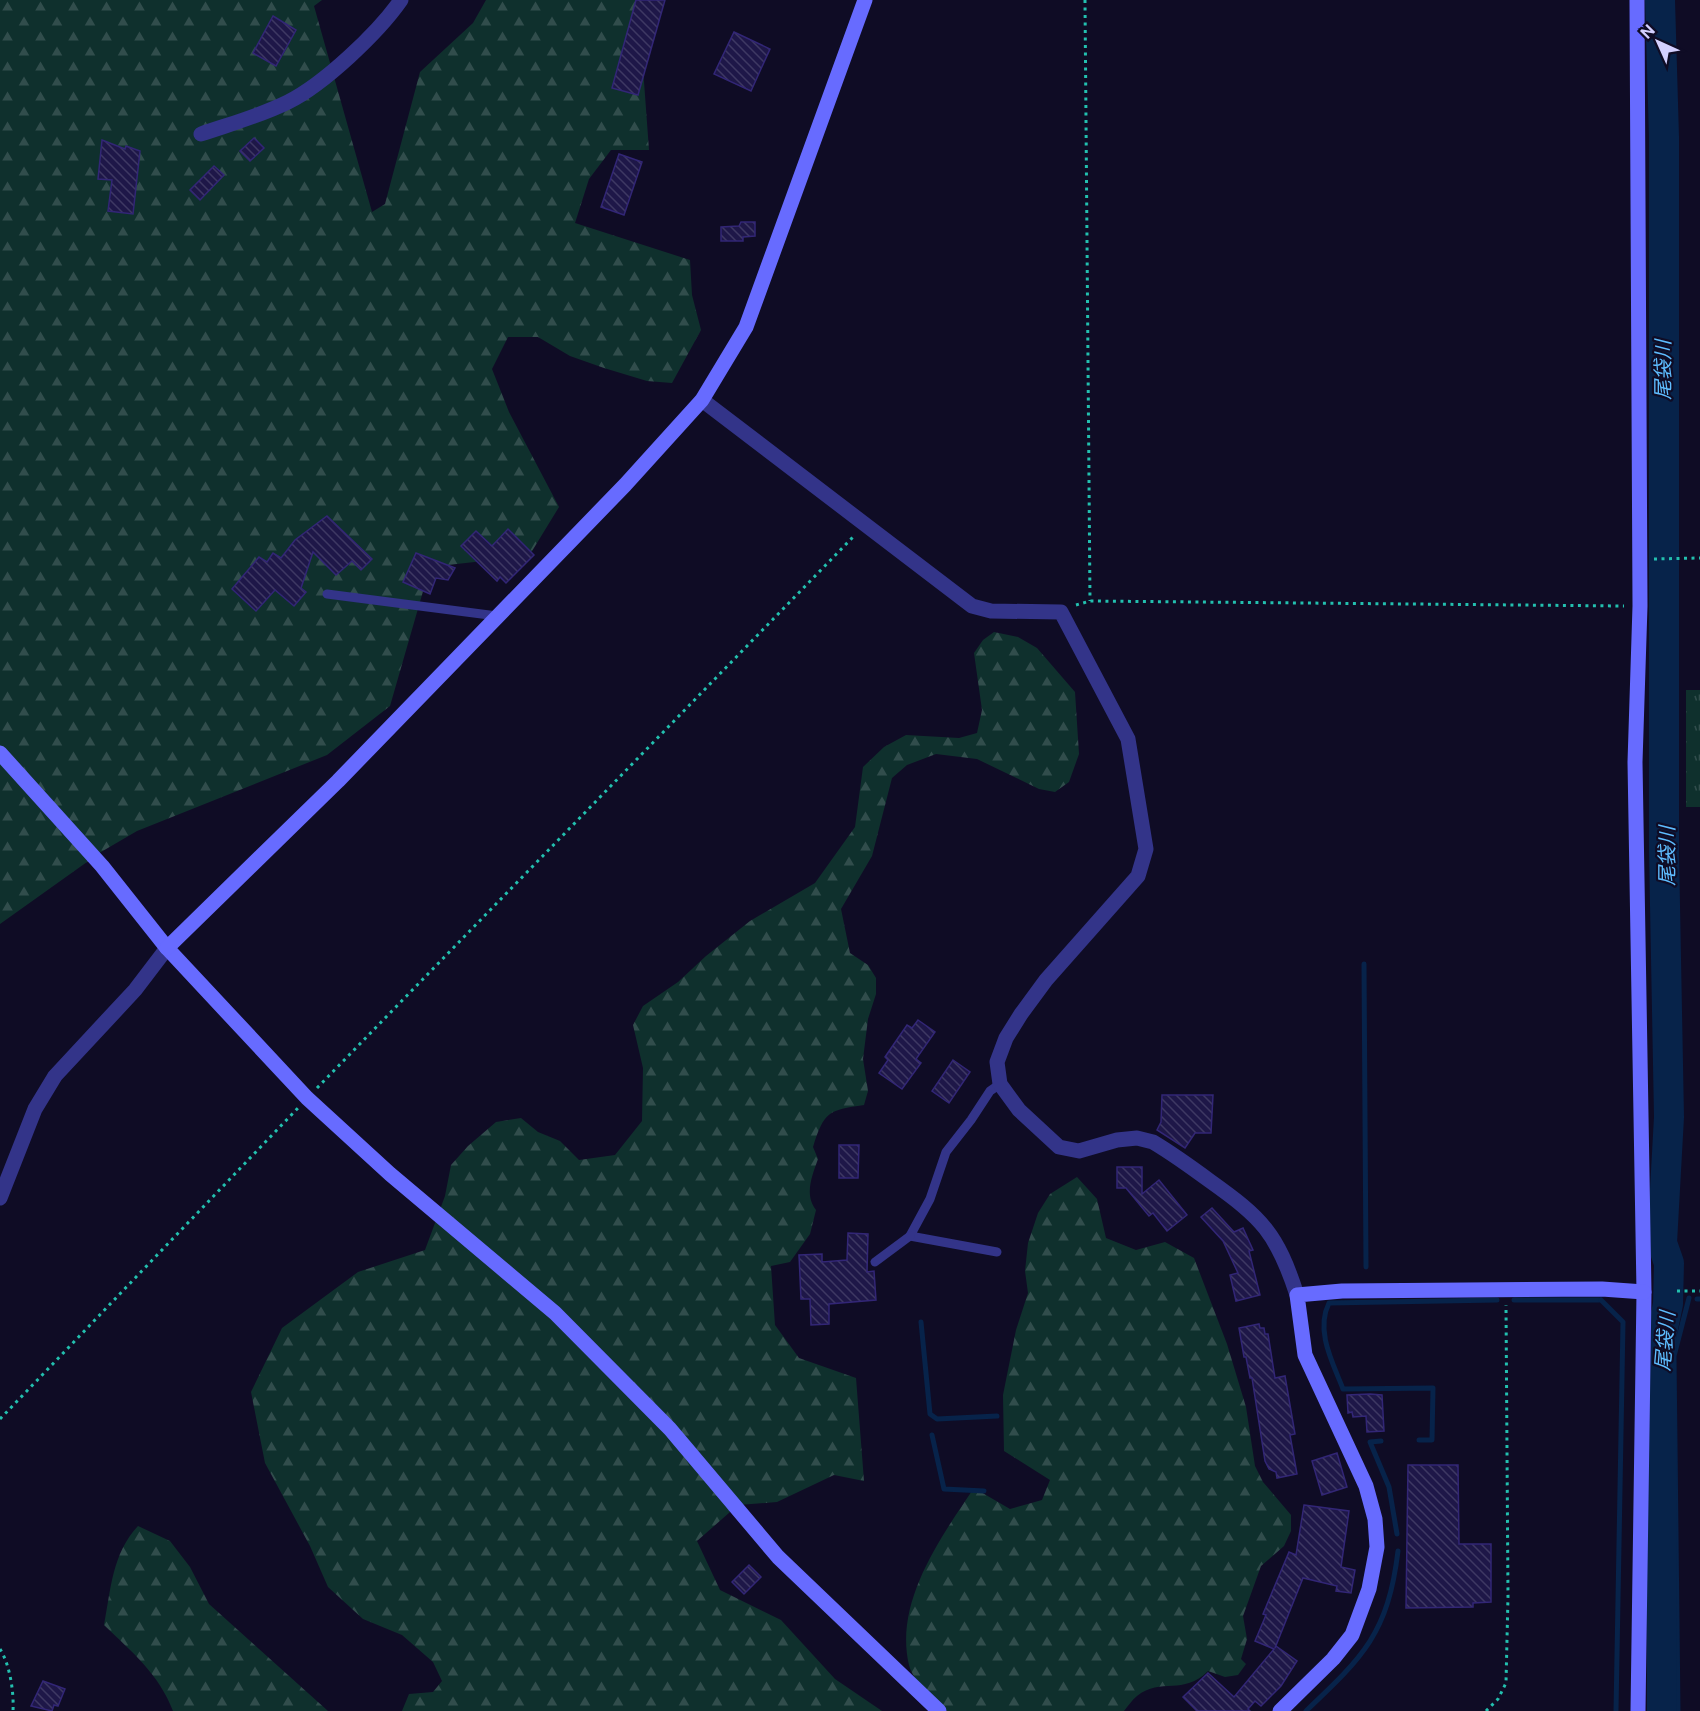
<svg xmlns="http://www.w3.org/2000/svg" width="1700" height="1711" font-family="'Public Sans','Noto Sans JP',sans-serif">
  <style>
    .grass { fill: url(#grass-tufts) }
    .forest { fill: url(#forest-firs) }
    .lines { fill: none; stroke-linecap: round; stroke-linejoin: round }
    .stream { stroke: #07234a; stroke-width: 5 }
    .river { stroke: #07234a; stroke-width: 30 }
    .building { fill: url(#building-back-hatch); stroke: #322676; stroke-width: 1.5 }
    .path { stroke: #23c0af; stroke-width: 3; stroke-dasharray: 3 4.5; stroke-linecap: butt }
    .lane { stroke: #333489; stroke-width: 9 }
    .street { stroke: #333489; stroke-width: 15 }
    .secondary { stroke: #676bff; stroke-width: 15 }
    .labels { text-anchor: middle; stroke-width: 4.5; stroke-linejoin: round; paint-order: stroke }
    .water-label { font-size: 20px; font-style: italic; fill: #5ebdff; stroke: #0f0c25 }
  </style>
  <defs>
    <pattern id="grass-tufts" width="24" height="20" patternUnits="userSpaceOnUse" patternTransform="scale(1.5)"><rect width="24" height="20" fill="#0f302d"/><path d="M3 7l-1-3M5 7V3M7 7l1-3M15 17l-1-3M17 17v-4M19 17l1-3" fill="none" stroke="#314d4c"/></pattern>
    <pattern id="forest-firs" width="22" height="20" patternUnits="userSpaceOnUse" patternTransform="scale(1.5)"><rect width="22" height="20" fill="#0f302d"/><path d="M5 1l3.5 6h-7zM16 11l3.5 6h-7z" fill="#314d4c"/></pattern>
    <pattern id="building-back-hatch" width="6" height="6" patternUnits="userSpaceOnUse" patternTransform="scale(1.5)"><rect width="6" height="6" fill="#1e1748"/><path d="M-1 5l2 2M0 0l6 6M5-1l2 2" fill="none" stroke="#3e3863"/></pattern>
  </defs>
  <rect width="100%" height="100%" fill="#0f0c25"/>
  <rect class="grass" x="1686" y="690" width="14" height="117"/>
  <g class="forest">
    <path d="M0,0H322L314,6L372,212L385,204L420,72L473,23L486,0H638L649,150H611L589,179L575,223L690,260L692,295L701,330L672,383L647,381L604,368L570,356L538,337H508L492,369L509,412L559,507L529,556L430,567L390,706L327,755L137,831L101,852L0,924Z"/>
    <path d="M994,632L1018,637L1037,648L1075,692L1079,754L1069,782L1055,792L1039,789L977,759L936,754L907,765L892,778L872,856L841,909L850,953L868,965L876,978V994L868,1019L863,1059L868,1091L864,1105C828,1110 824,1112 813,1147L818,1159C812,1176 804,1195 816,1210L810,1234L790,1262L771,1266L775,1325L799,1358L856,1378L864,1481L834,1475L777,1502L738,1505L697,1541L720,1590L781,1620L835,1679L882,1711H402L409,1694L433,1692L442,1681L433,1662L402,1635L363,1619L328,1587L310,1546L265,1463L251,1392L282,1328L358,1272L425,1250L445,1196L451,1165L468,1146L496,1122L521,1118L538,1132L560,1141L579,1160L615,1155L642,1121L643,1068L633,1025L643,1006L678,982L706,956L750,921L815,883L855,827L863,767L884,747L906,735L959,738L977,733L982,710L974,653L983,640Z"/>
    <path d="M1077,1177L1097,1199L1106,1238L1136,1250L1165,1242L1194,1258L1227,1344L1246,1407L1255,1466L1263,1482L1291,1515V1531L1284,1546L1261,1566L1243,1616L1247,1639L1241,1659L1246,1664L1238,1675L1225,1677L1208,1671C1183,1696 1161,1677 1137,1696C1132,1700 1128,1706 1124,1711H947C935,1699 913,1682 909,1665C894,1602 941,1537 974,1488L1010,1509L1042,1500L1050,1480L1004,1451L1003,1395L1016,1330L1028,1293L1025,1271L1028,1243L1038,1213L1050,1194Z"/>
    <path d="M138,1526L170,1541L190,1567L209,1604L328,1711H173C159,1674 132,1652 104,1625C111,1589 112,1554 138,1526Z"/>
  </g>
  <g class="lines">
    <g class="stream">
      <path d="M1364,964L1366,1267"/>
      <path d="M1661,1299H1674"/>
      <path d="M1697,1299H1700"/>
      <path d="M1514,1300H1599"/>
      <path d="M1601,1300L1623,1322L1616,1711"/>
      <path d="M921,1322L930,1414L937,1419L997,1416"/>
      <path d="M932,1435L944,1489L984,1491"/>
      <path d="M1419,1440H1432L1433,1388L1343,1389C1333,1363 1315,1331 1329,1303L1497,1300"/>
      <path d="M1381,1441L1370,1442L1389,1487L1397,1534"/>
      <path d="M1306,1711C1364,1656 1388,1633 1398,1551"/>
      <path d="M1678,1711L1674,1356L1689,1298"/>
    </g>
    <path class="river" d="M1660,0L1664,137V852L1669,1117L1662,1243L1669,1263L1668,1304L1661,1338L1662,1711"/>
  </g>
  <g class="building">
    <path d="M636,0H665L638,95L612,88Z"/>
    <path d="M273,16L296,30L276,66L253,53Z"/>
    <path d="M734,32L770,49L751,91L714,74Z"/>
    <path d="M254,138L264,148L250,161L240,151Z"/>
    <path d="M102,140L125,149L126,146L140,151L133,214L108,211L112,180L98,179Z"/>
    <path d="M619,154L642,162L624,215L601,207Z"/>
    <path d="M214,166L224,175L200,200L190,190Z"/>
    <path d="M741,222H755V236L743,237V241H721V227L739,226Z"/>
    <path d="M327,516L372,559L361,570L352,561L336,575L313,552L301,588L306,592L294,606L275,590L256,611L232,589L259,557L267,562L273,553L281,558L295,540Z"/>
    <path d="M508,529L534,555L506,583L500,577L497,581L461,546L476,531L492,546Z"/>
    <path d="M416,553L455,568L448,580L436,578L430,594L403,582Z"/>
    <path d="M918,1020L935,1032L916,1059L921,1063L902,1089L879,1073L888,1060L885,1057L907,1025L912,1028Z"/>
    <path d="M953,1060L970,1072L949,1103L932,1091Z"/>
    <path d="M1162,1095H1213L1211,1133H1195L1185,1148L1157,1130L1161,1122Z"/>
    <path d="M839,1145H859L858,1178H839Z"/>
    <path d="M1117,1167H1142V1194L1159,1180L1187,1215L1167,1231L1153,1213L1149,1216L1126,1188H1117Z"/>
    <path d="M1212,1208L1234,1232L1243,1228L1253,1250L1249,1251L1260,1295L1236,1301L1230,1275L1238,1273L1223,1241L1201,1217Z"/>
    <path d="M848,1233L868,1234L867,1272L874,1271L876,1300L829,1304V1324L811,1325L810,1299H801L799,1255L822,1254V1262L847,1260Z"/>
    <path d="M1259,1324L1260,1328H1264L1265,1334H1268L1275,1378L1285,1376L1295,1434L1290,1435L1297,1474L1277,1478L1276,1472L1269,1469L1265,1461L1252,1378H1250L1246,1357H1244L1239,1328Z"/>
    <path d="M1370,1394L1382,1395L1384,1431L1367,1432L1366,1416L1353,1417L1352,1412L1348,1413L1347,1395Z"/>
    <path d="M1337,1453L1347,1487L1322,1495L1312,1461Z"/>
    <path d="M1408,1465H1458L1459,1544H1491V1602L1473,1603V1607L1406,1608Z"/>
    <path d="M1304,1505L1349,1511L1341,1567L1355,1570L1351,1593L1336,1591L1337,1586L1303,1578L1275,1648L1276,1646L1297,1661L1281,1686L1261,1706L1255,1701L1248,1709L1250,1711H1197L1183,1697L1208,1673L1234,1697L1274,1649L1255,1641L1266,1615L1263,1614L1289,1552L1296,1555Z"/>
    <path d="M749,1565L761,1577L744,1594L732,1582Z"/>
    <path d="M43,1681L65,1689L58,1706L54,1705L52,1711L31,1706Z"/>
  </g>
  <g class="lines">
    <g class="path">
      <path d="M1085,0L1090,601"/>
      <path d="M1654,559L1700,558"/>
      <path d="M1076,605L1090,601L1624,606"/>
      <path d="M317,1088L854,536"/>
      <path d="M1677,1291H1700"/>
      <path d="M0,1419L298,1108"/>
      <path d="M0,1649C10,1665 14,1692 13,1711"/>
      <path d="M1486,1711L1498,1699L1506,1683L1508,1596L1506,1305"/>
    </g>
    <g class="lane">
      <path d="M327,594L497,616"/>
      <path d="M997,1252L910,1236L930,1199L946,1152L971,1120L990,1091L1000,1084"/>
      <path d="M875,1262L910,1236"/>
    </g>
    <g class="street">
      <path d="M201,134C230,124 260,116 288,102C324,84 378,33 401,0"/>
      <path d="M702,400L972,606L991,611L1061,612L1128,739L1146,849L1138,876L1046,980L1021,1014L1006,1038L997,1062L1000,1084L1019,1110L1059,1147L1079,1151L1117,1140L1137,1138L1153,1142C1173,1154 1191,1167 1210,1181C1262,1218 1277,1233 1297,1295"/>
      <path d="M0,1198L35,1109L55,1076L135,990L167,948"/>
    </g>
    <g class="secondary">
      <path d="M1637,0L1640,606L1635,762L1644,1292L1638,1711"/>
      <path d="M0,753L102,866L167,948L307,1098L390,1174L555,1313L670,1429L778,1557L939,1711"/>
      <path d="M167,948L338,781L625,485L702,400L746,327L865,0"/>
      <path d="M1280,1711L1333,1659L1352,1635L1369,1589L1377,1547L1375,1519L1366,1486L1305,1355L1297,1295L1342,1291L1602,1289L1644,1292"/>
    </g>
  </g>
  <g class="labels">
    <g class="water-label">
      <text transform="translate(1663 370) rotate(-90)" y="7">尾袋川</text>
      <text transform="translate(1667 856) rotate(-90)" y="7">尾袋川</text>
      <text transform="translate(1665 1341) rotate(-85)" y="7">尾袋川</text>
    </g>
  </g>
  <g transform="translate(1658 42) rotate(315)" stroke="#0f0c25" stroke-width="4.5" paint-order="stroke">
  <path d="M0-4.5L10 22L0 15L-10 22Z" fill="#d3d0ff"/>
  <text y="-9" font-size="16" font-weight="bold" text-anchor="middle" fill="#d3d0ff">N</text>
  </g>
</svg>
